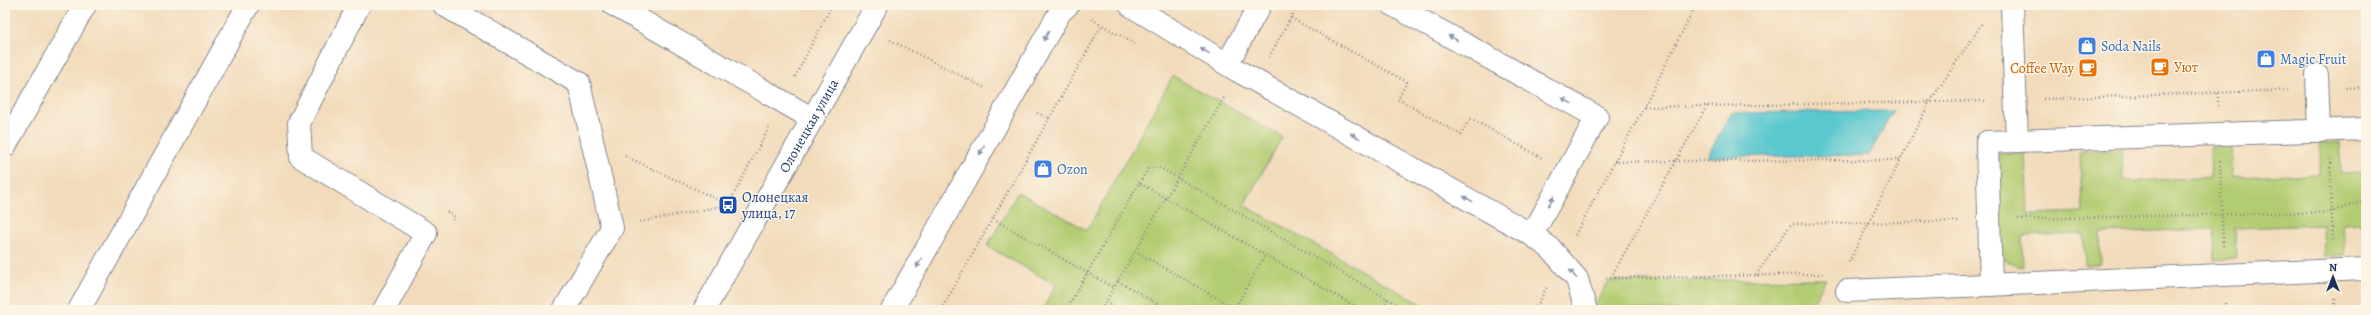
<svg xmlns="http://www.w3.org/2000/svg" width="2371" height="315" font-family="Alegreya,serif">
  <style>
    .green { fill: #b2cc71; stroke: #667e68 }
    .water { fill: #5ac8ce; stroke: #3a7c96 }
    .lines { fill: none; stroke-linecap: round; stroke-linejoin: round }
    .minor-casing { stroke: #86858c; stroke-width: 24 }
    .path { stroke: #86858c; stroke-width: 2.5; stroke-dasharray: 1 3; stroke-linecap: butt }
    .minor { stroke: #fff; stroke-width: 22 }
    .oneway { fill: #8d97ae }
    .labels { text-anchor: middle; stroke-width: 3; stroke-linejoin: round; paint-order: stroke }
    .shop-label { font-size: 14px; fill: #366cbe; stroke: #fcf5e5; text-anchor: start }
    .food-label { font-size: 14px; fill: #c56008; stroke: #fcf5e5; text-anchor: start }
    .street-label { font-size: 14px; fill: #1b2f5e; stroke: #fcf5e5 }
    .transit-label { font-size: 14px; fill: #164399; stroke: #fcf5e5; text-anchor: start }
  </style>
  <rect width="100%" height="100%" fill="#fcf5e5"/>
  <filter id="ink" filterUnits="userSpaceOnUse"><feTurbulence type="fractalNoise" baseFrequency=".025" numOctaves="2"/><feDisplacementMap in="SourceGraphic" scale="8" xChannelSelector="R" yChannelSelector="G"/><feConvolveMatrix kernelMatrix="1 2 1 2 8 2 1 2 1" color-interpolation-filters="sRGB"/></filter>
  <filter id="wash" filterUnits="userSpaceOnUse"><feTurbulence type="fractalNoise" baseFrequency=".012" numOctaves="4" result="noise"/><feDisplacementMap in="SourceGraphic" scale="16" xChannelSelector="R" yChannelSelector="G"/><feGaussianBlur stdDeviation="0.9" result="paint"/><feColorMatrix in="noise" values="0 0 0 0 0 0 0 0 0 0 0 0 0 0 0 0 0 1.4 0 .05"/><feComposite in="paint" operator="in"/></filter>
  <g filter="url(#wash)">
    <rect width="100%" height="100%" fill="#f2dbbb"/>
    <g class="green">
      <path d="M1173,76L1282,137L1244,205L1432,310H1042L1056,285L987,246L1018,192L1087,230Z"/>
      <path d="M2340,142L2341,173L2366,172V223L2343,224L2345,255L2324,256L2323,225L2235,228L2236,259L2215,260L2214,229L2100,233L2101,264L2085,265L2084,234L2022,236L2023,267C2012,265 2006,263 2001,253L1997,154L2025,153L2028,214L2082,212L2080,151L2122,150L2123,180L2135,181L2211,177L2210,147L2231,146L2232,177L2320,174V143Z"/>
      <path d="M1826,279L1809,310H1592L1609,281Z"/>
    </g>
    <path class="water" d="M1893,111L1869,155L1707,157L1731,113Z"/>
  </g>
  <g filter="url(#ink)">
    <g class="lines">
      <defs>
        <g id="minor">
          <path d="M359,5L299,123L301,157L426,233L384,310"/>
          <path d="M444,5L579,83L612,228L564,310"/>
          <path d="M614,5L813,119"/>
          <path d="M1130,5L1238,71L1532,235L1550,248L1577,279L1585,307L1583,310"/>
          <path d="M1393,5L1597,117L1532,235"/>
          <path d="M2012,5L2017,141"/>
          <path d="M1227,64L1260,5"/>
          <path d="M2317,75L2319,131"/>
          <path d="M5,146L85,5"/>
          <path d="M1991,285L1987,142L2366,129"/>
          <path d="M1847,291L2366,269"/>
          <path d="M79,310L248,5"/>
          <path id="s1" d="M704,310L877,5"/>
          <path d="M892,310L1060,12L1068,5"/>
        </g>
      </defs>
      <use href="#minor" class="minor-casing"/>
      <g class="path">
        <path d="M1291,18L1407,82L1398,99L1461,135L1470,118L1542,158"/>
        <path d="M1092,19L1102,25"/>
        <path d="M890,40L985,88"/>
        <path d="M1269,57L1298,5"/>
        <path d="M795,77L832,5"/>
        <path d="M2346,88L2366,87"/>
        <path d="M2218,93V106"/>
        <path d="M2043,99L2289,90"/>
        <path d="M1644,107L1988,101"/>
        <path d="M1037,113L1049,118"/>
        <path d="M625,156L727,204"/>
        <path d="M2330,159L2333,242"/>
        <path d="M2220,161L2223,246"/>
        <path d="M1614,162L1676,161L1707,106"/>
        <path d="M1139,183L1148,169L1158,167L1164,170L1407,310"/>
        <path d="M447,212L455,217L452,222"/>
        <path d="M993,219L1114,288"/>
        <path d="M2018,219L2331,212L2366,200"/>
        <path d="M640,222L728,205L770,126"/>
        <path d="M1575,235L1644,107L1696,5"/>
        <path d="M1135,251L1238,310"/>
        <path d="M1849,262L1929,103L1983,22"/>
        <path d="M1756,275L1791,224L1961,221"/>
        <path d="M1611,277L1676,161L1900,160"/>
        <path d="M1606,278L1825,274"/>
        <path d="M1118,281L1168,310"/>
        <path d="M2335,299V310"/>
        <path d="M1106,302L1118,310"/>
        <path d="M2225,303L2226,310"/>
        <path d="M941,310L1102,25L1135,44"/>
        <path d="M1066,310L1139,183L1166,198L1225,96"/>
        <path d="M1101,310L1166,198L1361,310"/>
        <path d="M1234,310L1265,255"/>
        <path d="M1381,310L1388,298"/>
        <path d="M1535,310L1547,287"/>
      </g>
      <use href="#minor" class="minor"/>
    </g>
    <defs><path id="oneway-solid" d="M-6-.8H1V-3.2L6.5 0L1 3.2V.8H-6Z"/></defs>
    <g class="oneway">
      <use href="#oneway-solid" transform="translate(1046 36) rotate(119)"/>
      <use href="#oneway-solid" transform="translate(1453 38) rotate(-151)"/>
      <use href="#oneway-solid" transform="translate(1205 51) rotate(-149)"/>
      <use href="#oneway-solid" transform="translate(1567 101) rotate(-151)"/>
      <use href="#oneway-solid" transform="translate(1355 136) rotate(-151)"/>
      <use href="#oneway-solid" transform="translate(982 150) rotate(119)"/>
      <use href="#oneway-solid" transform="translate(1468 199) rotate(-151)"/>
      <use href="#oneway-solid" transform="translate(1551 201) rotate(-61)"/>
      <use href="#oneway-solid" transform="translate(919 263) rotate(119)"/>
      <use href="#oneway-solid" transform="translate(1573 274) rotate(-130)"/>
    </g>
  </g>
  <defs>
    <symbol id="shop-square" viewBox="-11 -11 22 22"><rect x="-9" y="-9" width="18" height="18" rx="4" fill="#3f7fe0" stroke="#fcf5e5"/><path d="M-5-2.5h2.3a2.7 3.5 0 0 1 5.4 0H5L5.5 6h-11ZM-1.5-2.5h3a1.5 2.3 0 0 0-3 0Z" fill="#fff"/></symbol>
    <symbol id="cafe-square" viewBox="-11 -11 22 22"><rect x="-9" y="-9" width="18" height="18" rx="4" fill="#e8710a" stroke="#fcf5e5"/><path d="M-5.5-4.5H6V0H3Q3 3.5 0 3.5H-2.5Q-5.5 3.5-5.5 0ZM3-3.2v2h1.7v-2ZM-6 4.5H4V6H-6Z" fill="#fff"/></symbol>
    <symbol id="bus-square" viewBox="-11 -11 22 22"><rect x="-9" y="-9" width="18" height="18" rx="4" fill="#1a4fb4" stroke="#fcf5e5"/><path d="M-5-6H5V4H4V6H2V4H-2V6H-4V4H-5ZM-3.5-4V0h7V-4ZM-3.5 1.2v1.5H-2V1.2ZM2 1.2v1.5H3.5V1.2Z" fill="#fff"/></symbol>
  </defs>
  <g fill-rule="evenodd">
    <use href="#shop-square" x="2076" y="35" width="22" height="22"/>
    <use href="#shop-square" x="2255" y="48" width="22" height="22"/>
    <use href="#cafe-square" x="2149" y="56" width="22" height="22"/>
    <use href="#cafe-square" x="2077" y="57" width="22" height="22"/>
    <use href="#shop-square" x="1032" y="158" width="22" height="22"/>
    <use href="#bus-square" x="717" y="194" width="22" height="22"/>
  </g>
  <g class="labels">
    <g class="shop-label">
      <text x="2101" y="51">Soda Nails</text>
      <text x="2280" y="64">Magic Fruit</text>
      <text x="1057" y="174">Ozon</text>
    </g>
    <g class="food-label">
      <text x="2174" y="72">Уют</text>
      <text x="2074" y="73" text-anchor="end">Coffee Way</text>
    </g>
    <g class="street-label">
      <text dy="5" stroke="none"><textPath href="#s1" startOffset="212">Олонецкая улица</textPath></text>
    </g>
    <g class="transit-label">
      <text x="742" y="202">Олонецкая<tspan x="742" dy="16">улица, 17</tspan></text>
    </g>
  </g>
  <rect width="2371" height="315" fill="none" stroke="#fcf5e5" stroke-width="20"/>
  <g transform="translate(2333 277)" stroke="#fcf5e5" stroke-width="3" paint-order="stroke">
  <path d="M0-3L7 15L0 10L-7 15Z" fill="#1b2f5e"/>
  <text y="-6" font-size="11" font-weight="bold" text-anchor="middle" fill="#1b2f5e">N</text>
  </g>
</svg>
